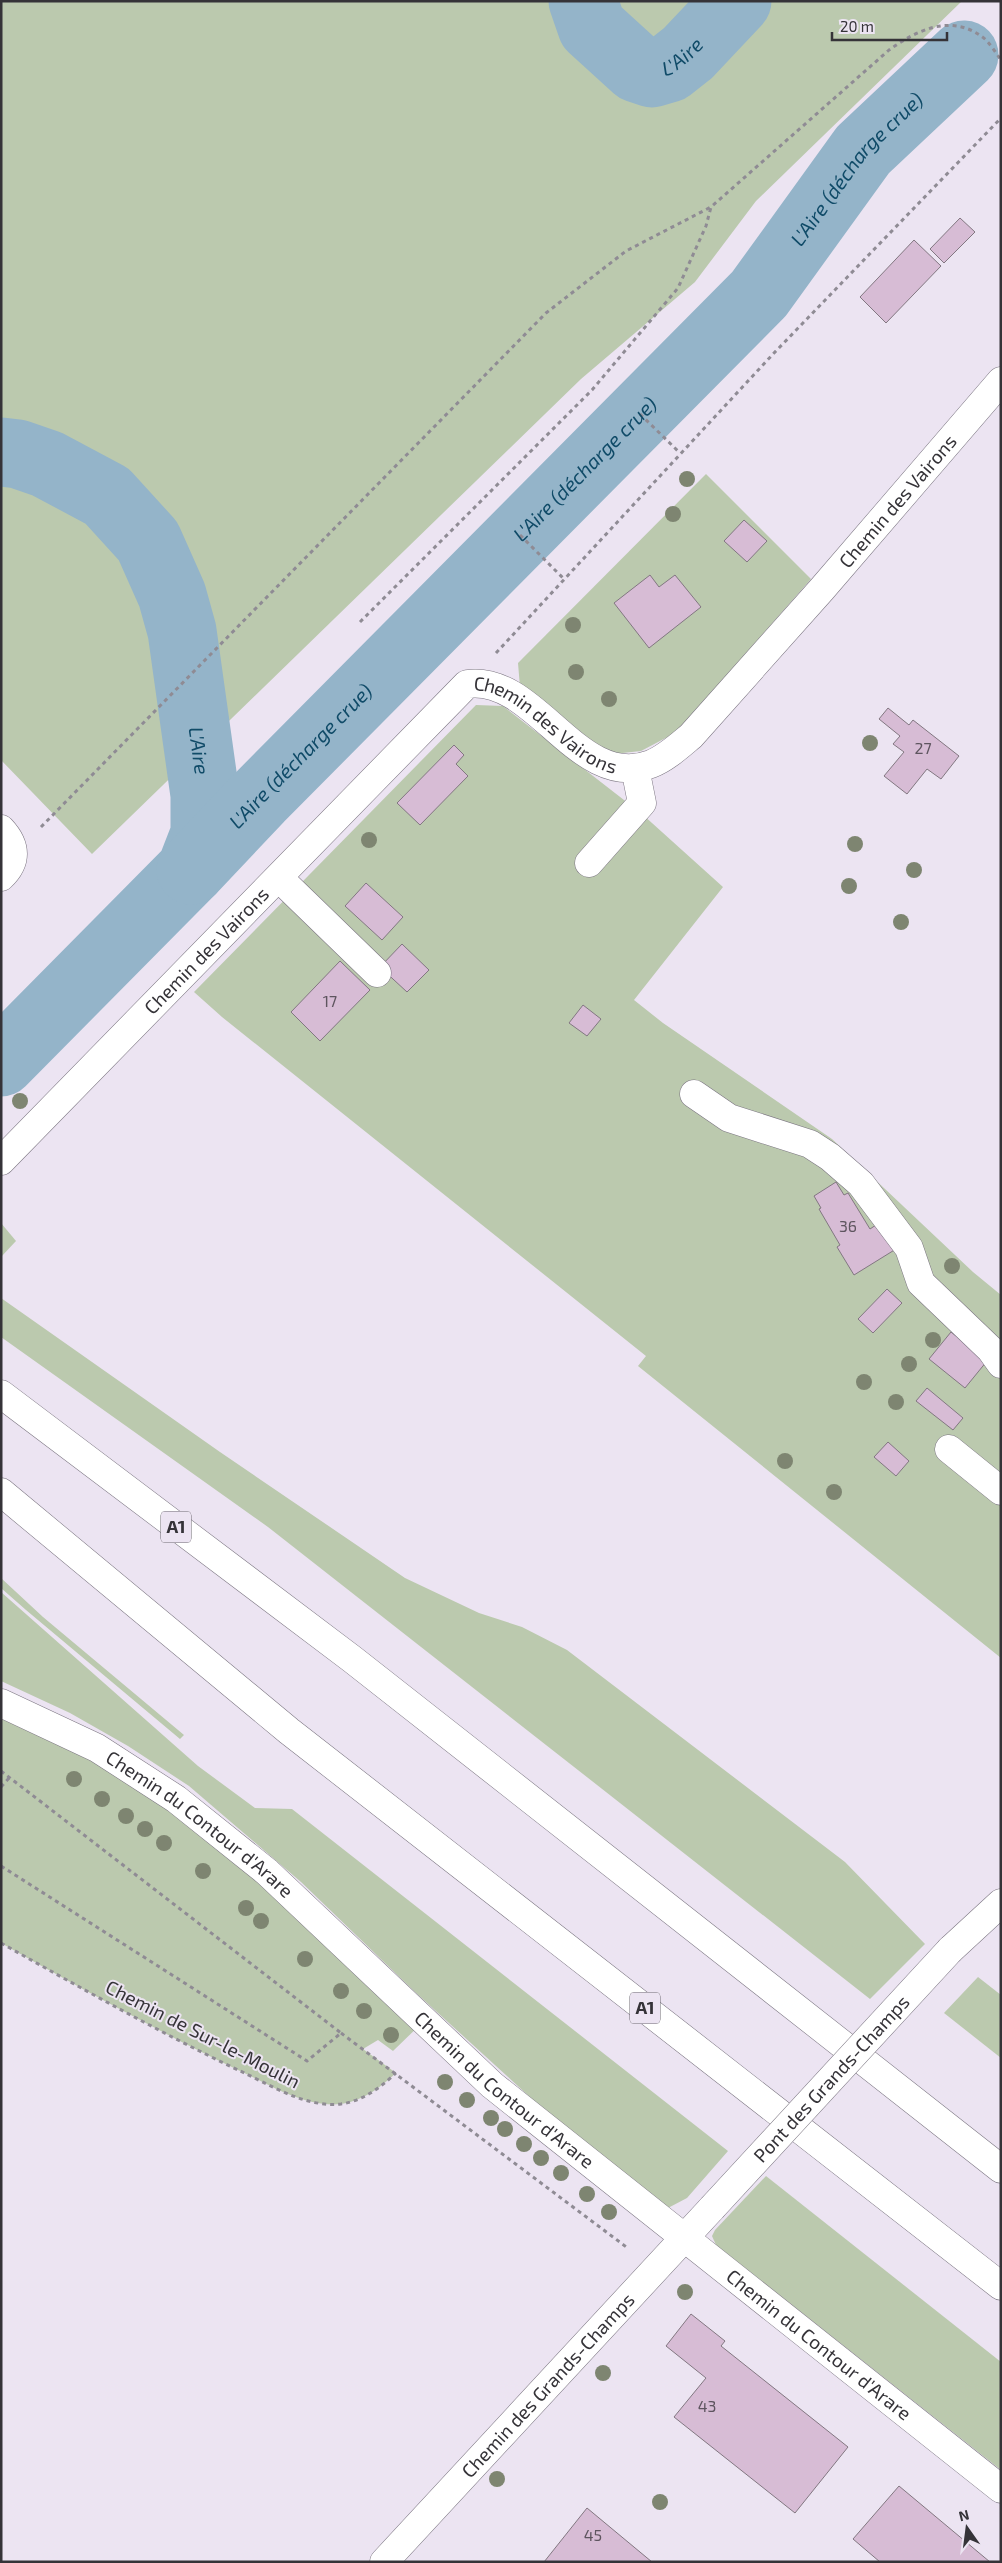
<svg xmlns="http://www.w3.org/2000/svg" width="1002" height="2563" font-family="'Exo 2',sans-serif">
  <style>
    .green { fill: #bbc9ae }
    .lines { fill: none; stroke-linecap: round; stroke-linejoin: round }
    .river { stroke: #94b4c9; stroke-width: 69 }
    .building { fill: #d7bcd5; stroke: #827781 }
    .minor-casing { stroke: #7b7581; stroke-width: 29 }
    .highway-casing { stroke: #7b7581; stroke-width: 29 }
    .path { stroke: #8f8b94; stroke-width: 3; stroke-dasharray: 4 4; stroke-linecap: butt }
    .minor { stroke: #fff; stroke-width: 28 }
    .highway { stroke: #fff; stroke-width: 28 }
    .minor-bridge-casing { stroke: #7b7581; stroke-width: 29; stroke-linecap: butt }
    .minor-bridge { stroke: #fff; stroke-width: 28 }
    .tree { fill: #7e8571 }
    .labels { text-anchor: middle; stroke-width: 4; stroke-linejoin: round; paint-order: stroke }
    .number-label { font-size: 16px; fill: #5e555f }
    .shield { fill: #ece4f2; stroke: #6c6870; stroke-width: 1 }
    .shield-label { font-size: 18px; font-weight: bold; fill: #353338 }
    .street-label { font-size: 19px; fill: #353338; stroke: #ece4f2 }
    .water-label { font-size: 20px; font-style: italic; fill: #104b68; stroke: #ece4f2 }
  </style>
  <rect width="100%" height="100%" fill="#ece4f2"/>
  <g class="green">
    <path d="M1,1H962L756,201L695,282L581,379L92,854L1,760Z"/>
    <path d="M706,474L811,579L677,732L641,751L613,754L579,738L520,687L518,663Z"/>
    <path d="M476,705L503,706L642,814L723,887L634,1000L663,1023L832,1139L973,1272L1001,1295V1658L638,1366L646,1356L222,1017L194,992Z"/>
    <path d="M1,1223L16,1241L1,1257Z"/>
    <path d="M1,1298L220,1452L405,1578L479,1613L522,1627L567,1650L845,1862L925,1944L870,1999L268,1527L1,1337Z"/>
    <path d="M1,1578L43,1617L184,1735L180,1739L26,1610L1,1588Z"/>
    <path d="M1,1592L198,1766L255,1808L292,1809L728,2151L687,2198L668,2208L543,2109L415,1992L301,1882L189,1786L128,1746L70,1713L1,1681Z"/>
    <path d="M1,1703L97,1748L424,2021L393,2051L378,2040L363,2049L396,2073C381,2087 363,2101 341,2104C305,2108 269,2084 238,2070C157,2031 79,1987 1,1943Z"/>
    <path d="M978,1977L1001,1995V2058L944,2013Z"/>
    <path d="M766,2176L1001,2362V2470L716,2245L712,2236L715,2230Z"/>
  </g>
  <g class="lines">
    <g class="river">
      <path id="s1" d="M583,1L592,27L637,68L652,73L669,68L688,53L737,1"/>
      <path id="s2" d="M1,452L18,454L47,464L107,496L148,541L172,595L182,631L205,795V834L191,870L1,1062"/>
      <path id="s3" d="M191,870L259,798L759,294L863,150L964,55"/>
    </g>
  </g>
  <g class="building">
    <path d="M960,218L975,232L944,263L930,249Z"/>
    <path d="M914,240L941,266L886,323L860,297Z"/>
    <path d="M744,520L767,541L747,562L724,541Z"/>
    <path d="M650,575L659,587L675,575L701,607L649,648L614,603Z"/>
    <path d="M888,708L909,725L913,720L959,756L941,779L927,769L907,794L884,776L904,752L893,744L900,736L879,719Z"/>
    <path d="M454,745L464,755L456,764L468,776L420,825L397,803Z"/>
    <path d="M366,883L403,917L382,940L345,906Z"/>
    <path d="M402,944L429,970L407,992L380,967Z"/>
    <path d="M340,961L370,990L320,1041L291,1012Z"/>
    <path d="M583,1005L601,1019L587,1036L569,1023Z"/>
    <path d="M836,1182L844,1195L848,1193L870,1229L879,1223L896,1249L854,1275L837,1247L840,1245L819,1209L821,1208L814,1196Z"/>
    <path d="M887,1289L902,1303L873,1333L858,1319Z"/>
    <path d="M951,1332L987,1361L965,1388L929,1359Z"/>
    <path d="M927,1388L963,1418L953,1430L916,1401Z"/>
    <path d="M888,1442L909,1461L896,1476L874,1457Z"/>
    <path d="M691,2314L725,2341L721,2346L848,2447L795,2513L674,2417L706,2378L666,2346Z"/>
    <path d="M899,2486L990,2562H880L853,2539Z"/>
    <path d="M587,2508L652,2562H544Z"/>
  </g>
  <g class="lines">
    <defs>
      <g id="minor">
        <path d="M1,829C17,846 17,862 1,877"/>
        <path d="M589,863L642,803L635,768"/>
        <path d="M279,878L377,973"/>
        <path d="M694,1094L729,1118L810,1144L830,1157L861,1184L909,1248L921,1283L991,1350L1001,1364"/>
        <path id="s4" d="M1,1161L467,684C536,674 578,792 651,764C666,758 679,746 691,736L822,589L1001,381"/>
        <path d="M949,1449L1001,1491"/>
        <path id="s5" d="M1,1703L97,1748L176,1799L267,1872L492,2085L1001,2489"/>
        <path d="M950,1950L1001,1903"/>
        <path id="s6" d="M384,2562L712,2208"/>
      </g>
      <g id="highway">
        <path d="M1,1394L352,1659L1001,2169"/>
        <path d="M1,1492L289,1731L1001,2286"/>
      </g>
    </defs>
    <use href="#minor" class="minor-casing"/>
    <use href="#highway" class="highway-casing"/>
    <g class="path">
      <path d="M640,414L680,453"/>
      <path d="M520,535L564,579"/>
      <path d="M360,622L592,390L678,288L706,226L711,207L889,50C917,30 950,14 981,36C989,41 995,52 1001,60"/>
      <path d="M496,653L774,353L1001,118"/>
      <path d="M41,827L546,313L626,251L711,207"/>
      <path d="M1,1771L341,2033L307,2061L1,1866"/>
      <path d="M1,1787L10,1777"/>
      <path d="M1,1943C79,1987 157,2031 238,2070C269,2084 305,2108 341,2104C363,2101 381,2087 396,2073"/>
      <path d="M341,2033L629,2249"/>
    </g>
    <use href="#minor" class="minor"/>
    <use href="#highway" class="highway"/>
    <defs>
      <g id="minor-bridge">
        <path id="s7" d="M712,2208L950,1950"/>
      </g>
    </defs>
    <use href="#minor-bridge" class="minor-bridge-casing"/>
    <use href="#minor-bridge" class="minor-bridge"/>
  </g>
  <g class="tree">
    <circle cx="687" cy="479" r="8"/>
    <circle cx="673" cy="514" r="8"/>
    <circle cx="573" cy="625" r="8"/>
    <circle cx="576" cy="672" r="8"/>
    <circle cx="609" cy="699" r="8"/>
    <circle cx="870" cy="743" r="8"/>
    <circle cx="369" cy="840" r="8"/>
    <circle cx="855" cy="844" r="8"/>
    <circle cx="914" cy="870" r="8"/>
    <circle cx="849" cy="886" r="8"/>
    <circle cx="901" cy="922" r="8"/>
    <circle cx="20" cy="1101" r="8"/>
    <circle cx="952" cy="1266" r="8"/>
    <circle cx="933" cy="1340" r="8"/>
    <circle cx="909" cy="1364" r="8"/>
    <circle cx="864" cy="1382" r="8"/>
    <circle cx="896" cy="1402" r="8"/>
    <circle cx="785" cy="1461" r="8"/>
    <circle cx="834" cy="1492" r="8"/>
    <circle cx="74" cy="1779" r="8"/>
    <circle cx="102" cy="1799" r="8"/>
    <circle cx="126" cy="1816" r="8"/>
    <circle cx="145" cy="1829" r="8"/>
    <circle cx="164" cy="1843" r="8"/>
    <circle cx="203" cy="1871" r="8"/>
    <circle cx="246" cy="1908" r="8"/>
    <circle cx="261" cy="1921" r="8"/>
    <circle cx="305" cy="1959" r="8"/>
    <circle cx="341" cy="1991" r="8"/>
    <circle cx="364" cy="2011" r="8"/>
    <circle cx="391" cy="2035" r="8"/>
    <circle cx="445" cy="2082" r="8"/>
    <circle cx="467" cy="2100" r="8"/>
    <circle cx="491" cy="2118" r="8"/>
    <circle cx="505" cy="2129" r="8"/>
    <circle cx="524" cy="2144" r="8"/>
    <circle cx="541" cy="2158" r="8"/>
    <circle cx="561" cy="2173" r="8"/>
    <circle cx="587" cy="2194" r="8"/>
    <circle cx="609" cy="2212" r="8"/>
    <circle cx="685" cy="2292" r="8"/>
    <circle cx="603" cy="2373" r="8"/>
    <circle cx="497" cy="2479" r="8"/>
    <circle cx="660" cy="2502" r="8"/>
  </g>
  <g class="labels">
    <g class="number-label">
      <text x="923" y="754">27</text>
      <text x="330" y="1007">17</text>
      <text x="848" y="1232">36</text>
      <text x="707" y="2412">43</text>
      <text x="593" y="2541">45</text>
    </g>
    <g class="shield">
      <rect x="161" y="1511.5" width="30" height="31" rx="4"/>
      <rect x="630" y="1992.5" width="30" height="31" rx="4"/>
    </g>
    <g class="shield-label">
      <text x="176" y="1533">A1</text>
      <text x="645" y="2014">A1</text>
    </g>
    <g class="street-label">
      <text dy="7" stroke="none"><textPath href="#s4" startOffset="1239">Chemin des Vairons</textPath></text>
      <text dy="7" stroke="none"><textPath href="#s4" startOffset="758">Chemin des Vairons</textPath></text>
      <text dy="7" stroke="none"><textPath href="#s4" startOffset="294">Chemin des Vairons</textPath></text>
      <text dy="7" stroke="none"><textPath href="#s5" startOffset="234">Chemin du Contour d'Arare</textPath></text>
      <text transform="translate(203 2034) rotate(27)" y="7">Chemin de Sur-le-Moulin</text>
      <text dy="7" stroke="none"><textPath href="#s7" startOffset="176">Pont des Grands-Champs</textPath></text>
      <text dy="7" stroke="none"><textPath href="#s5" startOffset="639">Chemin du Contour d'Arare</textPath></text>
      <text dy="7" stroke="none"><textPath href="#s5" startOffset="1044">Chemin du Contour d'Arare</textPath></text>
      <text dy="7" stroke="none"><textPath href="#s6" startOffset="241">Chemin des Grands-Champs</textPath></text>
    </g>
    <g class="water-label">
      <text dy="7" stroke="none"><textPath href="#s1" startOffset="139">L'Aire</textPath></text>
      <text dy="7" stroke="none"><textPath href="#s3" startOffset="968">L'Aire (décharge crue)</textPath></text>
      <text dy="7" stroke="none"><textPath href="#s3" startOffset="562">L'Aire (décharge crue)</textPath></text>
      <text dy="7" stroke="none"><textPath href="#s2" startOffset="394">L'Aire</textPath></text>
      <text dy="7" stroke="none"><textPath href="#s3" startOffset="158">L'Aire (décharge crue)</textPath></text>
    </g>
  </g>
  <rect width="1002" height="2563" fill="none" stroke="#353338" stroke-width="5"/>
  <g transform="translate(967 2528) rotate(346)" stroke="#ece4f2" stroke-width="4" paint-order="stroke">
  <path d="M0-4L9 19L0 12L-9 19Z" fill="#353338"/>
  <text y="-8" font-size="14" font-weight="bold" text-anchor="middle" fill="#353338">N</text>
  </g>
  <path d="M832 32v8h115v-8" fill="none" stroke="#353338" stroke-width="2.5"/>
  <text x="840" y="32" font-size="15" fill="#353338" stroke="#ece4f2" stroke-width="4" paint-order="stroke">20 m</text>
</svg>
